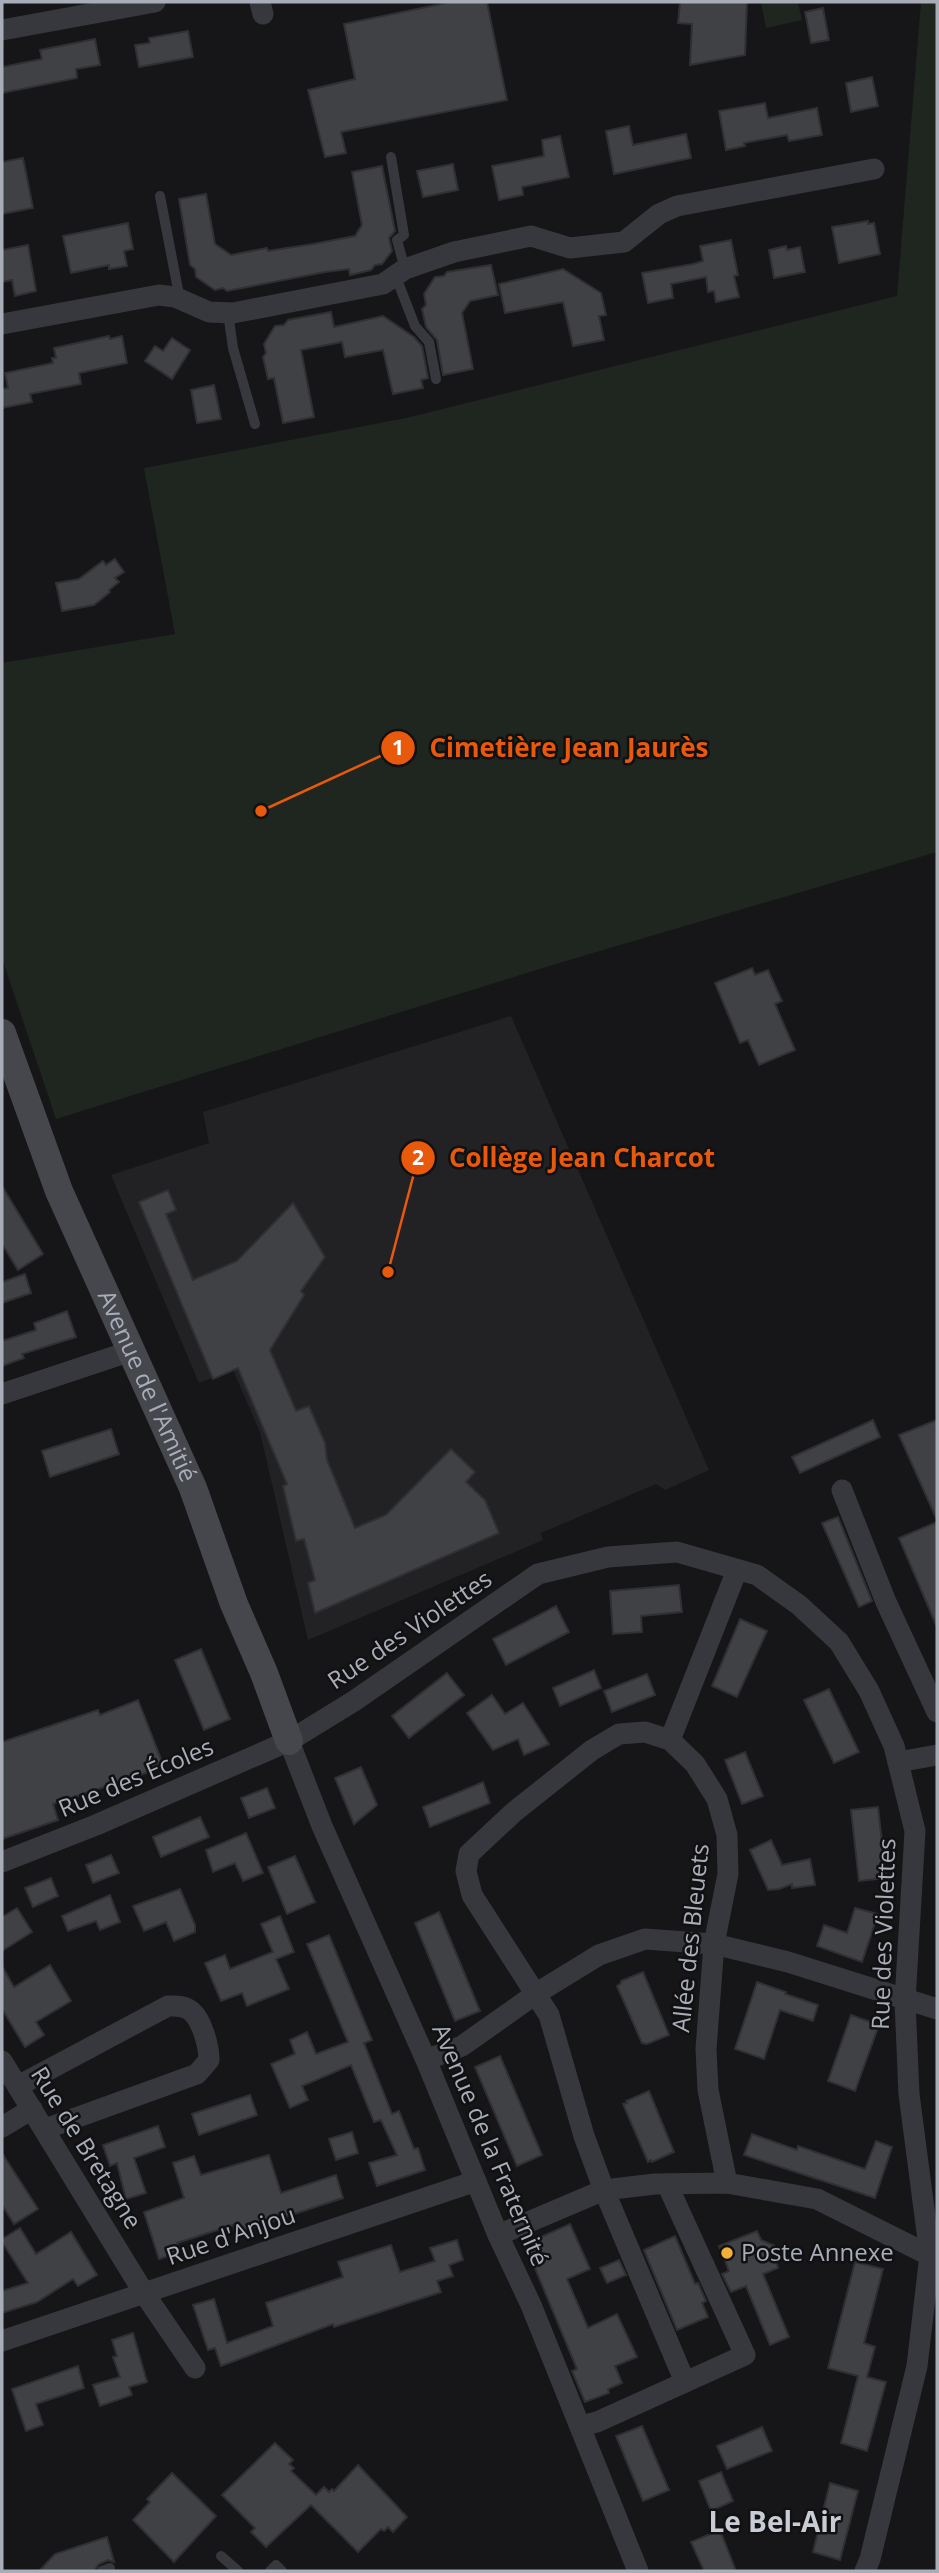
<svg xmlns="http://www.w3.org/2000/svg" width="939" height="2573" font-family="'Open Sans',sans-serif">
  <style>
    .built { fill: #222225 }
    .green { fill: #1e261f }
    .building { fill: #404145; stroke: #303034; stroke-width: 2 }
    .lines { fill: none; stroke-linecap: round; stroke-linejoin: round }
    .lane { stroke: #37383d; stroke-width: 10 }
    .street { stroke: #37383d; stroke-width: 21 }
    .secondary { stroke: #45474d; stroke-width: 28 }
    .poi-dot { fill: #f2b134; stroke: #111113; stroke-width: 2.5 }
    .labels { text-anchor: middle; stroke-width: 5; stroke-linejoin: round; paint-order: stroke }
    .street-label { font-size: 24px; fill: #a8adb8; stroke: #111113 }
    .poi-label { font-size: 24px; fill: #a8adb8; stroke: #111113; text-anchor: start }
    .quarter-label { font-size: 28px; font-weight: bold; fill: #c9ccd4; stroke: #111113 }
    .leader { fill: none; stroke: #e8590c; stroke-width: 2.5 }
    .callout-dot { fill: #e8590c; stroke: #111113; stroke-width: 2.5 }
    .mark-label { font-size: 21px; text-anchor: middle; font-weight: bold; fill: #fff }
    .callout-label { font-size: 26px; text-anchor: middle; font-weight: bold; fill: #e8590c; stroke: #111113; stroke-width: 5; stroke-linejoin: round; paint-order: stroke }
  </style>
  <rect width="100%" height="100%" fill="#161618"/>
  <path class="built" d="M511,1016L709,1470L665,1490L656,1484L541,1533L543,1540L308,1640L260,1432L233,1370L199,1383L111,1175L209,1143L203,1112Z"/>
  <g class="green">
    <path d="M761,2H798L802,20L766,28Z"/>
    <path d="M921,2H937V852L559,963L56,1119L2,958V663L175,634L144,468L406,418L897,296Z"/>
  </g>
  <g class="building">
    <path d="M451,2H487L507,100L341,132L346,153L325,157L308,90L355,79L344,24Z"/>
    <path d="M680,2H747L745,55L690,65L692,24L678,23Z"/>
    <path d="M823,8L829,40L811,43L805,12Z"/>
    <path d="M188,31L193,57L139,67L135,45L150,43L149,38Z"/>
    <path d="M95,39L100,65L76,69L77,78L2,93V67L42,59L40,50Z"/>
    <path d="M872,77L878,106L851,112L846,83Z"/>
    <path d="M765,103L768,118L817,108L822,135L789,141L787,135L744,143L745,146L726,150L719,111Z"/>
    <path d="M629,126L633,145L686,134L691,158L614,174L606,131Z"/>
    <path d="M560,136L569,177L522,187L523,195L499,200L492,166L544,156L542,140Z"/>
    <path d="M23,158L33,208L2,214V162Z"/>
    <path d="M453,164L458,190L423,197L417,171Z"/>
    <path d="M382,166L395,231L389,238L392,251L382,264L375,265L371,270L350,275L349,269L325,272L227,291L223,288L215,290L196,277L195,269L190,265L179,199L206,194L215,244L231,255L267,248L268,251L313,244L355,236L362,225L352,172Z"/>
    <path d="M868,221V224L874,223L880,254L839,263L832,227Z"/>
    <path d="M128,223L133,249L124,251L127,266L109,269V265L71,273L63,236Z"/>
    <path d="M731,240L738,275L734,276L739,297L716,302L714,291L708,292L706,277L671,284L673,298L648,303L642,273L693,264L703,261L700,246Z"/>
    <path d="M28,245L36,291L15,296L12,280L2,282V250Z"/>
    <path d="M786,246L787,250L800,247L805,272L774,278L769,250Z"/>
    <path d="M491,265L498,295L470,301L462,313L473,369L443,375L437,340L426,327L422,309L426,305L424,294L435,277L444,276L447,272Z"/>
    <path d="M563,269L601,293L606,315L599,316L604,340L573,346L563,302L505,313L499,284Z"/>
    <path d="M331,312L334,327L383,316L414,337L422,346L428,378L421,380L423,388L393,394L383,350L345,357L342,342L301,350L314,417L283,423L274,378L268,379L263,357L266,353L264,344L275,326L284,325L288,320Z"/>
    <path d="M109,336L110,339L122,336L127,363L79,373L81,384L30,394L32,402L2,408V389L8,388L5,373L53,363L52,358H56L54,348Z"/>
    <path d="M172,338L190,350L172,379L145,361L155,346L163,351Z"/>
    <path d="M214,385L221,419L197,423L191,390Z"/>
    <path d="M115,559L124,572L115,578L119,582L109,590L110,592L94,605L62,611L56,583L79,579L103,561L106,565Z"/>
    <path d="M752,968L755,975L768,970L782,1001L775,1004L795,1050L759,1065L748,1040L740,1043L715,983Z"/>
    <path d="M2,1186L43,1254L18,1270L2,1244Z"/>
    <path d="M168,1190L176,1210L166,1214L193,1280L237,1261L293,1203L325,1257L301,1291L304,1295L270,1350L296,1411L309,1406L325,1443L327,1460L355,1528L386,1515L451,1449L475,1472L466,1482L485,1500L499,1533L315,1613L308,1583L315,1580L304,1539L296,1541L283,1486L287,1484L238,1368L213,1379L139,1202Z"/>
    <path d="M25,1274L31,1293L2,1303V1282Z"/>
    <path d="M67,1311L76,1337L22,1354L24,1358L2,1366V1341L36,1330L34,1323Z"/>
    <path d="M873,1420L880,1437L800,1473L792,1457Z"/>
    <path d="M937,1420V1520L899,1435Z"/>
    <path d="M111,1429L119,1454L50,1477L42,1451Z"/>
    <path d="M838,1517L872,1601L859,1607L822,1523Z"/>
    <path d="M937,1522V1627L899,1538Z"/>
    <path d="M679,1585L682,1612L641,1616L642,1632L613,1634L610,1591Z"/>
    <path d="M556,1606L569,1632L506,1665L493,1639Z"/>
    <path d="M740,1619L767,1631L737,1697L712,1686Z"/>
    <path d="M201,1649L230,1719L204,1730L175,1660Z"/>
    <path d="M594,1670L601,1688L560,1706L553,1688Z"/>
    <path d="M447,1673L464,1695L409,1738L392,1716Z"/>
    <path d="M647,1674L655,1695L612,1712L604,1691Z"/>
    <path d="M829,1689L859,1752L834,1763L804,1700Z"/>
    <path d="M492,1695L505,1714L523,1703L549,1744L524,1755L518,1739L493,1750L467,1713Z"/>
    <path d="M138,1700L164,1767L53,1804L58,1820L2,1839V1742L98,1710L100,1715Z"/>
    <path d="M745,1752L763,1796L742,1804L725,1760Z"/>
    <path d="M361,1767L377,1805L354,1824L335,1778Z"/>
    <path d="M483,1782L490,1803L430,1827L423,1807Z"/>
    <path d="M267,1788L275,1808L249,1818L241,1798Z"/>
    <path d="M878,1807L886,1878L859,1881L851,1810Z"/>
    <path d="M200,1817L209,1837L161,1857L153,1837Z"/>
    <path d="M246,1833L263,1873L243,1881L235,1863L213,1872L206,1850Z"/>
    <path d="M771,1840L782,1865L810,1859L815,1885L792,1888V1884L779,1889L768,1890L750,1850Z"/>
    <path d="M111,1855L119,1873L93,1883L86,1865Z"/>
    <path d="M295,1856L315,1902L287,1914L268,1867Z"/>
    <path d="M51,1878L58,1896L33,1907L25,1888Z"/>
    <path d="M180,1889L195,1925V1932L174,1941L166,1922L144,1931L133,1906Z"/>
    <path d="M110,1895L120,1922L100,1930L96,1921L68,1931L62,1916Z"/>
    <path d="M17,1908L32,1932L2,1951V1917Z"/>
    <path d="M855,1908L878,1914L862,1962L817,1946L824,1925L847,1933Z"/>
    <path d="M439,1912L480,2011L455,2021L415,1923Z"/>
    <path d="M280,1916L294,1952L276,1959L289,1989L247,2006L242,1993L221,2001L205,1963L225,1955L230,1969L273,1952L261,1924Z"/>
    <path d="M329,1935L372,2040L364,2043L392,2114L399,2111L414,2149L418,2148L425,2170L377,2186L369,2163L397,2155L381,2120L374,2122L351,2065L302,2086L308,2100L290,2108L271,2064L295,2054L290,2040L307,2032L316,2054L348,2042L307,1944Z"/>
    <path d="M50,1965L71,2001L36,2022L44,2035L25,2047L2,2009V1966L14,1987Z"/>
    <path d="M643,1972L669,2035L647,2044L642,2043L617,1986L621,1983V1981Z"/>
    <path d="M757,1982L786,1992L785,1994L818,2005L813,2021L780,2010L764,2059L735,2049Z"/>
    <path d="M851,2015L879,2025L855,2091L828,2081Z"/>
    <path d="M500,2056L542,2155L517,2166L475,2067Z"/>
    <path d="M649,2091L674,2152L652,2162L651,2160L648,2162L623,2104L627,2103L626,2101Z"/>
    <path d="M250,2095L257,2115L199,2135L192,2114Z"/>
    <path d="M158,2126L165,2147L134,2158L146,2193L126,2199L117,2163L110,2166L103,2145Z"/>
    <path d="M352,2132L358,2153L336,2160L329,2139Z"/>
    <path d="M752,2134L797,2150L798,2146L865,2169L876,2141L892,2147L875,2198L744,2155Z"/>
    <path d="M2,2153L38,2209L14,2224L2,2205Z"/>
    <path d="M269,2155L281,2193L336,2175L343,2198L236,2233L233,2225L177,2243L180,2252L159,2259L144,2212L184,2198L173,2163L194,2156L201,2175Z"/>
    <path d="M570,2224L590,2269L567,2279L588,2328L617,2314L637,2357L615,2366L622,2383L608,2389L609,2393L585,2402L572,2371L577,2369L525,2244Z"/>
    <path d="M20,2228L36,2254L71,2232L97,2275L78,2286L73,2279L37,2302L2,2313V2291L28,2283L2,2242V2239Z"/>
    <path d="M757,2231L761,2240L775,2246L779,2258L776,2261L778,2268L763,2274L789,2337L770,2345L746,2286L731,2292L722,2274L729,2271L719,2246Z"/>
    <path d="M675,2236L695,2284L698,2283L706,2301L702,2303L708,2317L677,2330L644,2250Z"/>
    <path d="M457,2240L463,2260L449,2265L453,2276L437,2281L441,2292L334,2327L333,2324L221,2366L215,2348L208,2350L193,2305L214,2299L227,2343L273,2326L266,2303L343,2277L338,2262L391,2245L400,2272L435,2261L430,2248Z"/>
    <path d="M619,2260L626,2275L607,2283L600,2268Z"/>
    <path d="M855,2262L883,2269L864,2343L875,2347L867,2377L886,2382L867,2451L841,2443L858,2376L828,2368Z"/>
    <path d="M133,2333L147,2382L129,2387L132,2395L100,2406L93,2385L120,2377L113,2357L117,2356L112,2340Z"/>
    <path d="M78,2366L84,2388L36,2404L43,2425L26,2431L12,2389Z"/>
    <path d="M642,2426L669,2490L643,2501L616,2436Z"/>
    <path d="M762,2427L772,2451L727,2469L717,2446Z"/>
    <path d="M275,2443L293,2460L289,2464L294,2468L291,2471L316,2495L324,2487L329,2492L332,2489L334,2491L358,2465L407,2517L393,2532L388,2527L384,2531L381,2529L358,2552L311,2505L266,2547L251,2532L255,2528L222,2495Z"/>
    <path d="M721,2472L733,2501L711,2511L699,2481Z"/>
    <path d="M172,2473L216,2516L174,2562L133,2520L150,2502L147,2499Z"/>
    <path d="M830,2483L858,2491L840,2560L813,2552Z"/>
    <path d="M720,2530L727,2548L736,2571H704L691,2542Z"/>
    <path d="M107,2537L114,2562L108,2560L99,2564L94,2571H39L55,2554Z"/>
  </g>
  <g class="lines">
    <g class="lane">
      <path d="M391,157L404,235L397,240L405,269"/>
      <path d="M160,196L180,300"/>
      <path d="M396,277L415,326L429,342L436,379"/>
      <path d="M228,313L233,348L255,424"/>
      <path d="M221,2556L238,2571"/>
      <path d="M102,2571L110,2568"/>
      <path d="M270,2571L276,2565L282,2571"/>
    </g>
    <g class="street">
      <path d="M260,2L263,14"/>
      <path d="M2,30L155,2"/>
      <path d="M2,324L159,295L175,297L209,312L233,313L383,284L405,269L454,252L531,236L570,248L624,242L659,214L677,206L874,169"/>
      <path d="M2,1394L131,1351"/>
      <path d="M842,1490L886,1602L937,1712"/>
      <path d="M670,1740L737,1570"/>
      <path d="M289,1741L322,1826L426,2060L498,2235L531,2305L638,2571"/>
      <path d="M898,1762L937,1755"/>
      <path d="M2,1862L96,1825L289,1741L354,1701L538,1574L608,1557L677,1552L757,1575L799,1605L839,1642L869,1691L894,1746L915,1831L905,2001L909,2094L930,2255L917,2366L870,2559L865,2571"/>
      <path d="M426,2060L462,2046L537,1993L599,1955L645,1939L714,1944L788,1962L937,2009"/>
      <path d="M2,2061L144,2293L195,2368"/>
      <path d="M18,2086L168,2006C176,2006 184,2005 191,2011C202,2020 209,2046 209,2060L197,2074L45,2129"/>
      <path d="M2,2127L32,2109"/>
      <path d="M498,2235L604,2190L655,2184L727,2183L817,2199L937,2259"/>
      <path d="M2,2341L476,2181"/>
      <path d="M685,2382L604,2190L584,2136L549,2015L472,1895L466,1871L469,1854L514,1812L592,1750L619,1734L645,1732L670,1740L695,1764L717,1799L727,1835L728,1874L714,1944L706,2049L708,2090L727,2183"/>
      <path d="M580,2426L597,2422L745,2355L667,2184"/>
    </g>
    <path class="secondary" id="s1" d="M2,1033L59,1191L193,1488L234,1604L264,1673L289,1741"/>
  </g>
  <circle class="poi-dot" cx="727" cy="2253" r="7"/>
  <g class="labels">
    <g class="street-label">
      <text dy="8" stroke="none"><textPath href="#s1" startOffset="382">Avenue de l'Amitié</textPath></text>
      <text transform="translate(410 1630) rotate(-34)" y="8">Rue des Violettes</text>
      <text transform="translate(136 1778) rotate(-23)" y="8">Rue des Écoles</text>
      <text transform="translate(884 1934) rotate(-88)" y="8">Rue des Violettes</text>
      <text transform="translate(691 1938) rotate(-84)" y="8">Allée des Bleuets</text>
      <text transform="translate(490 2145) rotate(67)" y="8">Avenue de la Fraternité</text>
      <text transform="translate(86 2148) rotate(58)" y="8">Rue de Bretagne</text>
      <text transform="translate(231 2236) rotate(-19)" y="8">Rue d'Anjou</text>
    </g>
    <g class="poi-label">
      <text x="741" y="2261">Poste Annexe</text>
    </g>
    <g class="quarter-label">
      <text x="775" y="2532">Le Bel-Air</text>
    </g>
  </g>
  <path class="leader" d="M261 811L398 748M388 1272L418 1158"/>
  <g class="callout-dot">
    <circle cx="261" cy="811" r="7"/>
    <circle cx="388" cy="1272" r="7"/>
    <circle cx="398" cy="748" r="18"/>
    <circle cx="418" cy="1158" r="18"/>
  </g>
  <g class="mark-label">
    <text x="398" y="755">1</text>
    <text x="418" y="1165">2</text>
  </g>
  <g class="callout-label">
    <text x="569" y="757">Cimetière Jean Jaurès</text>
    <text x="582" y="1167">Collège Jean Charcot</text>
  </g>
  <rect width="939" height="2573" fill="none" stroke="#a8adb8" stroke-width="7"/>
</svg>
